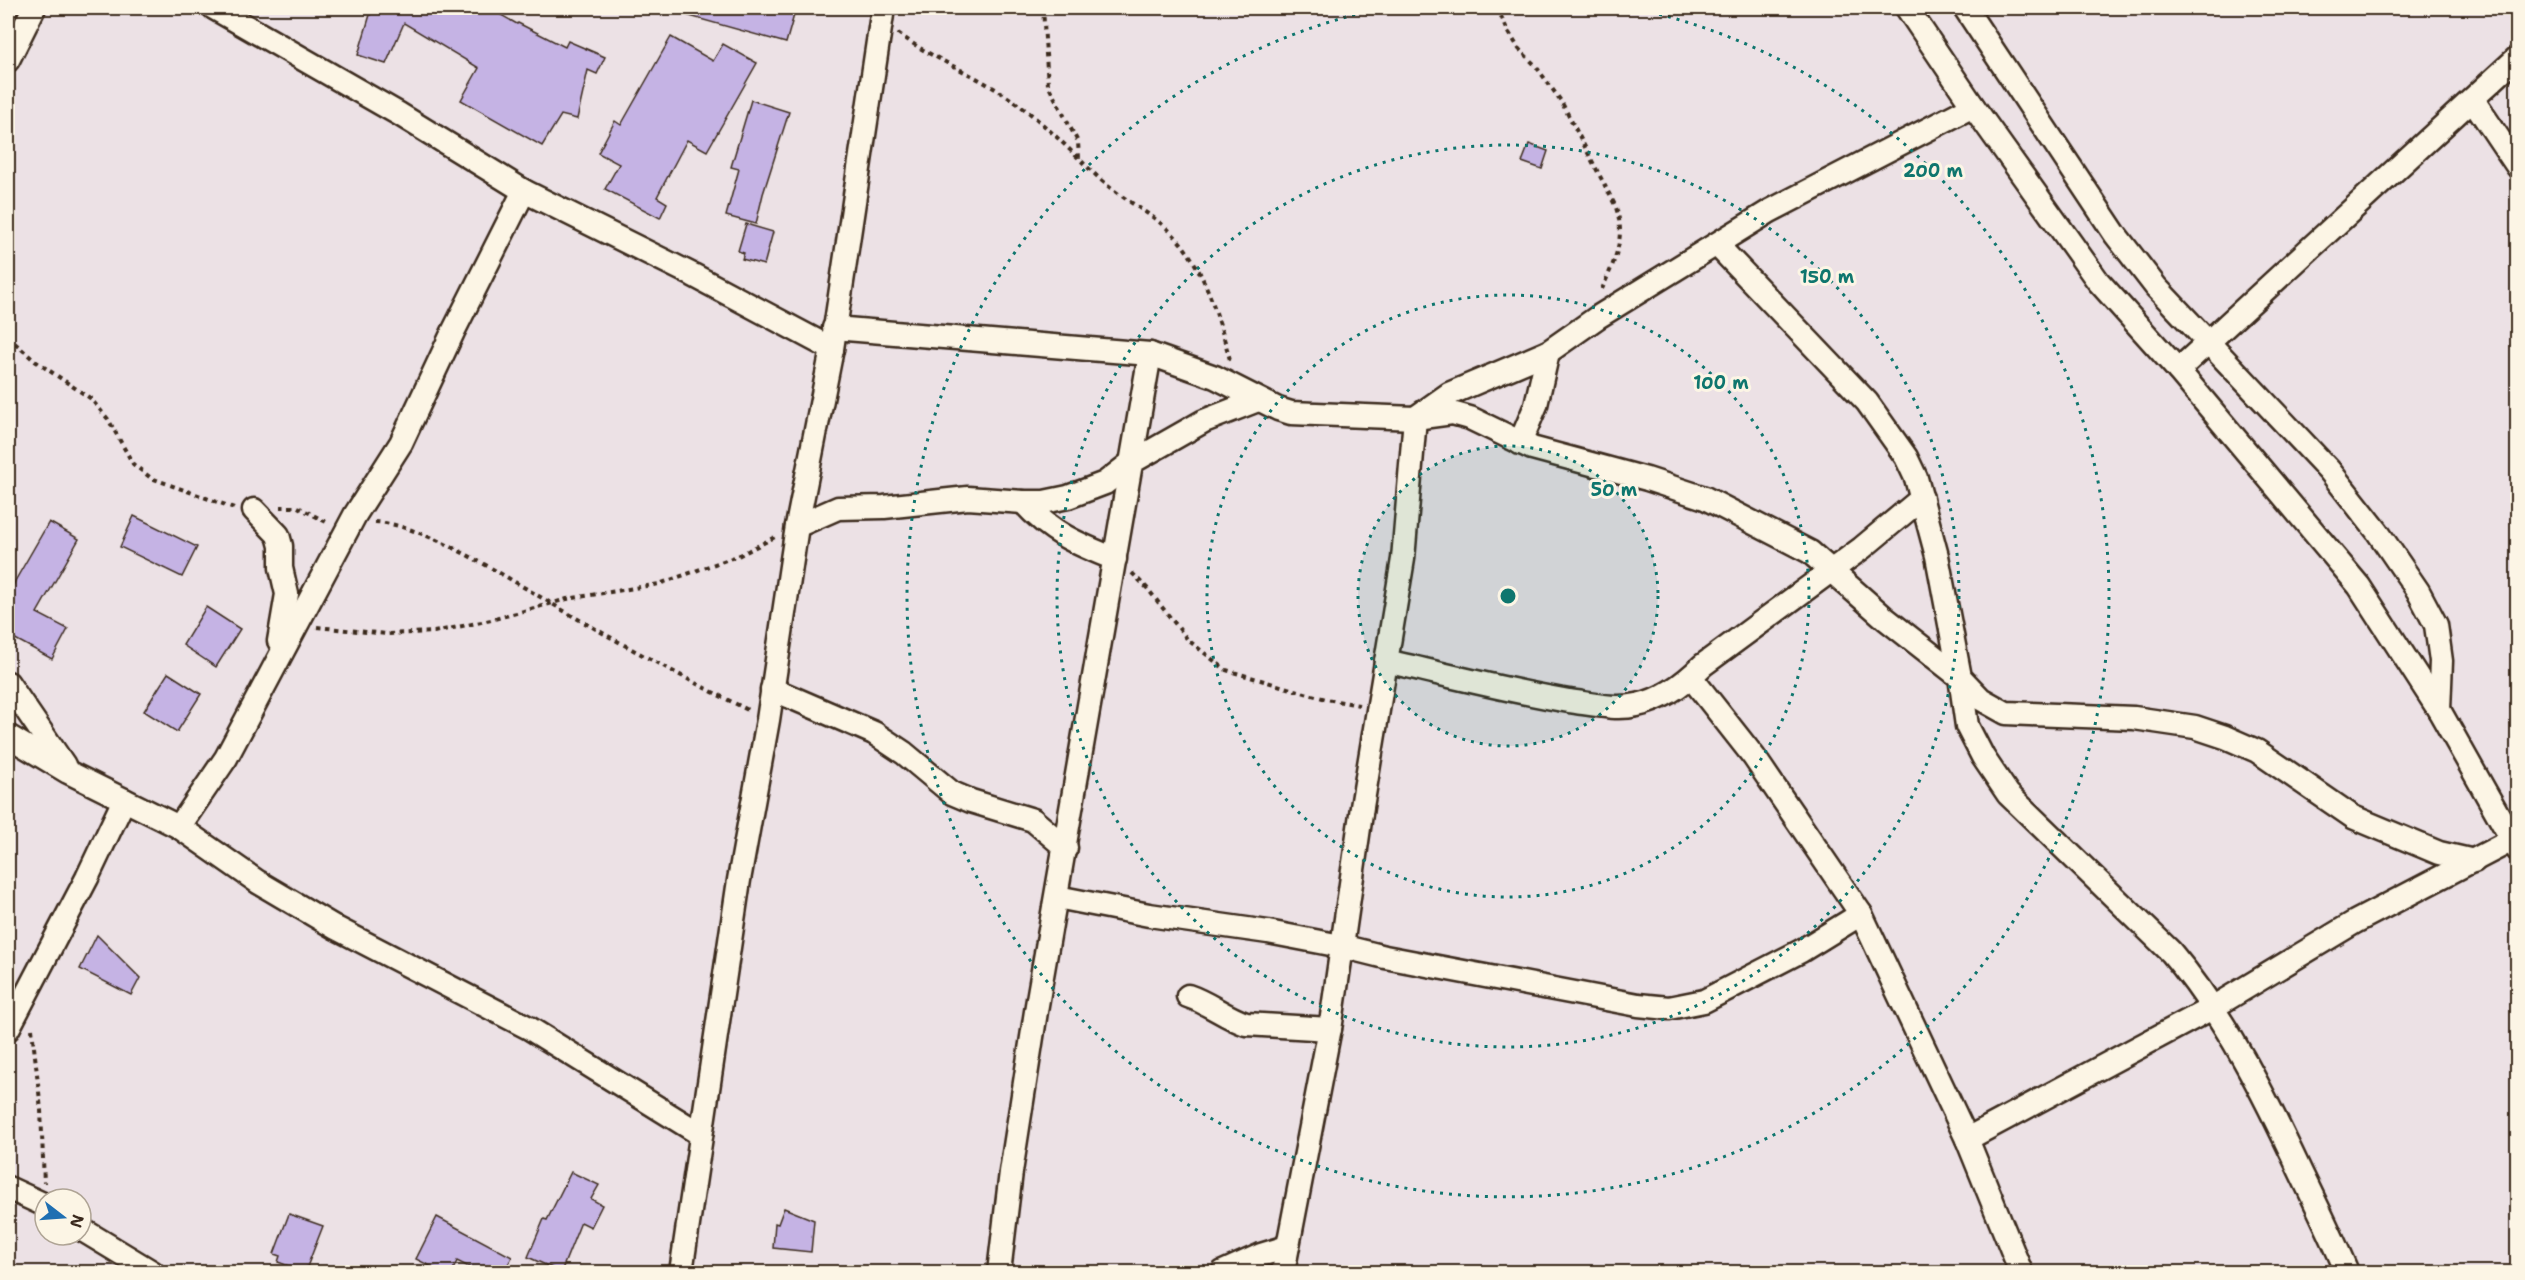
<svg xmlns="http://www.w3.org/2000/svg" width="2525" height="1280" font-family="'Shantell Sans',sans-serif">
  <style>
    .building { fill: #c5b3e4; stroke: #3b2a1e; stroke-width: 1.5 }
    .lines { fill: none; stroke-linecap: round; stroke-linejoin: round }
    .street-casing { stroke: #3b2a1e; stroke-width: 27 }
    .path { stroke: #3b2a1e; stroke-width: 4; stroke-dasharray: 4.5 4.5; stroke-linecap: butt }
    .street { stroke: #fcf5e5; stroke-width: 22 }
    .ring { fill: none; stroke: #0f766e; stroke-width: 3; stroke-dasharray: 3 6 }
    .centre { fill: #0f766e; stroke: #fcf5e5; stroke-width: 3 }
    .ring-label { font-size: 18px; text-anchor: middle; font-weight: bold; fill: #0f766e; stroke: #fcf5e5; stroke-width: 6; stroke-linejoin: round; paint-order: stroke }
  </style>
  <rect width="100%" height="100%" fill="#ece1e5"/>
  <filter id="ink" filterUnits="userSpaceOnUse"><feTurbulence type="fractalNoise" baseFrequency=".0167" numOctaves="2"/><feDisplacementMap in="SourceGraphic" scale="12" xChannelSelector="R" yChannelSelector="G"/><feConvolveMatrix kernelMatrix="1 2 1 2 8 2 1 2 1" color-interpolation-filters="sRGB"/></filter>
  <g filter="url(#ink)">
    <g class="building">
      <path d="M372,8H489L517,24L518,23L565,47L568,41L605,57L597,74L588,70L577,119L561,115L542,146L461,100L479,68L404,23L386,64L358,55Z"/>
      <path d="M675,8H768L794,15L786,43L675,12Z"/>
      <path d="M671,37L713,61L723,44L757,63L707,151L687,140L657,197L667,203L660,218L605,189L619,164L598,153L615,121L621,125Z"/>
      <path d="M751,100L789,112L763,194L756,224L726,216L739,169L731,167Z"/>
      <path d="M1529,144L1548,151L1542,169L1522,162Z"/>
      <path d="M746,224L773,232L764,265L742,259L744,253L738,251Z"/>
      <path d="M134,516L197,547L182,577L120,547Z"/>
      <path d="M49,522L79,539L37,613L68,629L52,659L8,635V599L15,581Z"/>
      <path d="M206,607L240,629L216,667L183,645Z"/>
      <path d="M168,673L201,694L177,732L144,711Z"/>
      <path d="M97,935L140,978L131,995L80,969Z"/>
      <path d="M571,1172L599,1185L591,1199L602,1205L591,1227L581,1222L561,1272L528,1257L544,1219L547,1220Z"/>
      <path d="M784,1208L814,1220L811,1252L773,1248L775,1223L778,1224Z"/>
      <path d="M289,1214L323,1226L305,1272L278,1262L280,1256L274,1254Z"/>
      <path d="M437,1217L512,1257L504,1272H479L457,1261L452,1272H442L416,1259Z"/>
    </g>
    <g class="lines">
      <defs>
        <g id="street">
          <path d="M214,8L399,114L524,191L693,275L832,349"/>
          <path d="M1907,8L1973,106L2098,281L2178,370L2359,586L2439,710L2518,850"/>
          <path d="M1965,8L2115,234L2156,287L2329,470L2377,531L2418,591L2436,625L2441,661L2439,710"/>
          <path d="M8,60L34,8"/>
          <path d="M2473,100L2518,167"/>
          <path d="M1717,245L1867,402L1906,457L1916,478L1937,556L1960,677L1981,699L2006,713L2134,718L2195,727L2225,737L2257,751L2353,817L2439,853L2474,861"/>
          <path d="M834,328L1150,354L1215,377L1278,409L1291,413L1415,418L1452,413L1470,418L1532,448L1647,479L1705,498L1810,552L1886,619L1960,677L1967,726L1983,757L2008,794L2171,952C2226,1017 2265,1096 2301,1173C2317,1206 2333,1239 2347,1272"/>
          <path d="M2178,370L2518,57"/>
          <path d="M1520,443L1536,405L1548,352"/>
          <path d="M1023,502C1051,533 1077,544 1115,559"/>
          <path d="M254,510L278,535L281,546V568L287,594L279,641"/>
          <path d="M797,526L838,508L884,507L968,498L1023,502H1044L1068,497L1105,483L1132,462L1204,421L1258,400"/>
          <path d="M1386,661C1447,675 1508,691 1569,701C1592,704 1615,710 1637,705C1662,700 1685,683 1703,665L1862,548L1922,498"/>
          <path d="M1691,677L1754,757L1861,914L1967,1139L2021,1272"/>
          <path d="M8,683L64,765"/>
          <path d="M772,689L874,733L904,753L952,793L971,801L1033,820L1066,848"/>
          <path d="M8,736L68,772L179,827L258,882L336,928L529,1028L700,1134"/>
          <path d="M179,827L226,758L355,515L401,443L453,332L524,191"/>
          <path d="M1057,897L1149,915L1268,932L1341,946L1385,957L1638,1005L1669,1008L1704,1001L1801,951L1861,914"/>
          <path d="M1188,996C1209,1003 1225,1017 1246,1024L1330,1029"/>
          <path d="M8,1029L87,878L124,800"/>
          <path d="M1967,1139L2212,1008L2355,922L2518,837"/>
          <path d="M8,1188L45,1205"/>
          <path d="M81,1229L152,1272"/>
          <path d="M681,1272L739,880L768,720L797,526L832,349L883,8"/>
          <path d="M999,1272L1011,1172L1037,1005L1150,354"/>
          <path d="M1223,1272L1261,1255L1287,1247"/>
          <path d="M1283,1272L1331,1023L1362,807L1403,559L1415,418L1449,394L1548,352L1598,317L1770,211L1973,106"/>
        </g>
      </defs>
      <use href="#street" class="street-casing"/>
      <g class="path">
        <path d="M1043,8L1048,85L1078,142L1079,158"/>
        <path d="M1497,8L1508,31L1519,49L1535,65L1561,101L1615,205C1627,236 1615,260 1602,289"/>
        <path d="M898,33C929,57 965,70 997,90C1038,115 1066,147 1101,180C1120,197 1143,209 1163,225C1204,259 1217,315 1231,363"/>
        <path d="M8,337L35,361L90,398L108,419L133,464L151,478L234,508"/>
        <path d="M280,507H298L328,523"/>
        <path d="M375,522C421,524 496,571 537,595C606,636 678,675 750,711"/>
        <path d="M1132,573L1147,588L1188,640L1226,670L1326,699L1359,705"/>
        <path d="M317,627L387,634L434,632L491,620L567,599L659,584L740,555L775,537"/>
        <path d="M32,1029L41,1110L44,1183"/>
      </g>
      <use href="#street" class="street"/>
    </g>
  </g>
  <circle cx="1508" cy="596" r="150" fill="#0f766e" fill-opacity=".12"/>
  <g class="ring">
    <circle cx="1508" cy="596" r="150"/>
    <circle cx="1508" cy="596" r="301"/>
    <circle cx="1508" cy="596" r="451"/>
    <path d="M1633 8A601 601 0 1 1 1383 8"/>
  </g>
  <circle cx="1508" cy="596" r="9" class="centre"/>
  <g class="ring-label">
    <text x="1933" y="177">200 m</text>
    <text x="1827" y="283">150 m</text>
    <text x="1721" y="389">100 m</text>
    <text x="1614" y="496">50 m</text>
  </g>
  <rect width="2525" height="1280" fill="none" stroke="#fcf5e5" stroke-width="30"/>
  <rect x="15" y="15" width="2495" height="1250" fill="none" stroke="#3b2a1e" stroke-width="2" filter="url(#ink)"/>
  <g transform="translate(63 1217) rotate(107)"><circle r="28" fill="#fcf5e5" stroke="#afa495" stroke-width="1.5"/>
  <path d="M0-4.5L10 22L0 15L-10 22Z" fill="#1f6fb2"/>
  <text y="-9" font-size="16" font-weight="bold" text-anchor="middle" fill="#3b2a1e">N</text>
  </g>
</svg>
